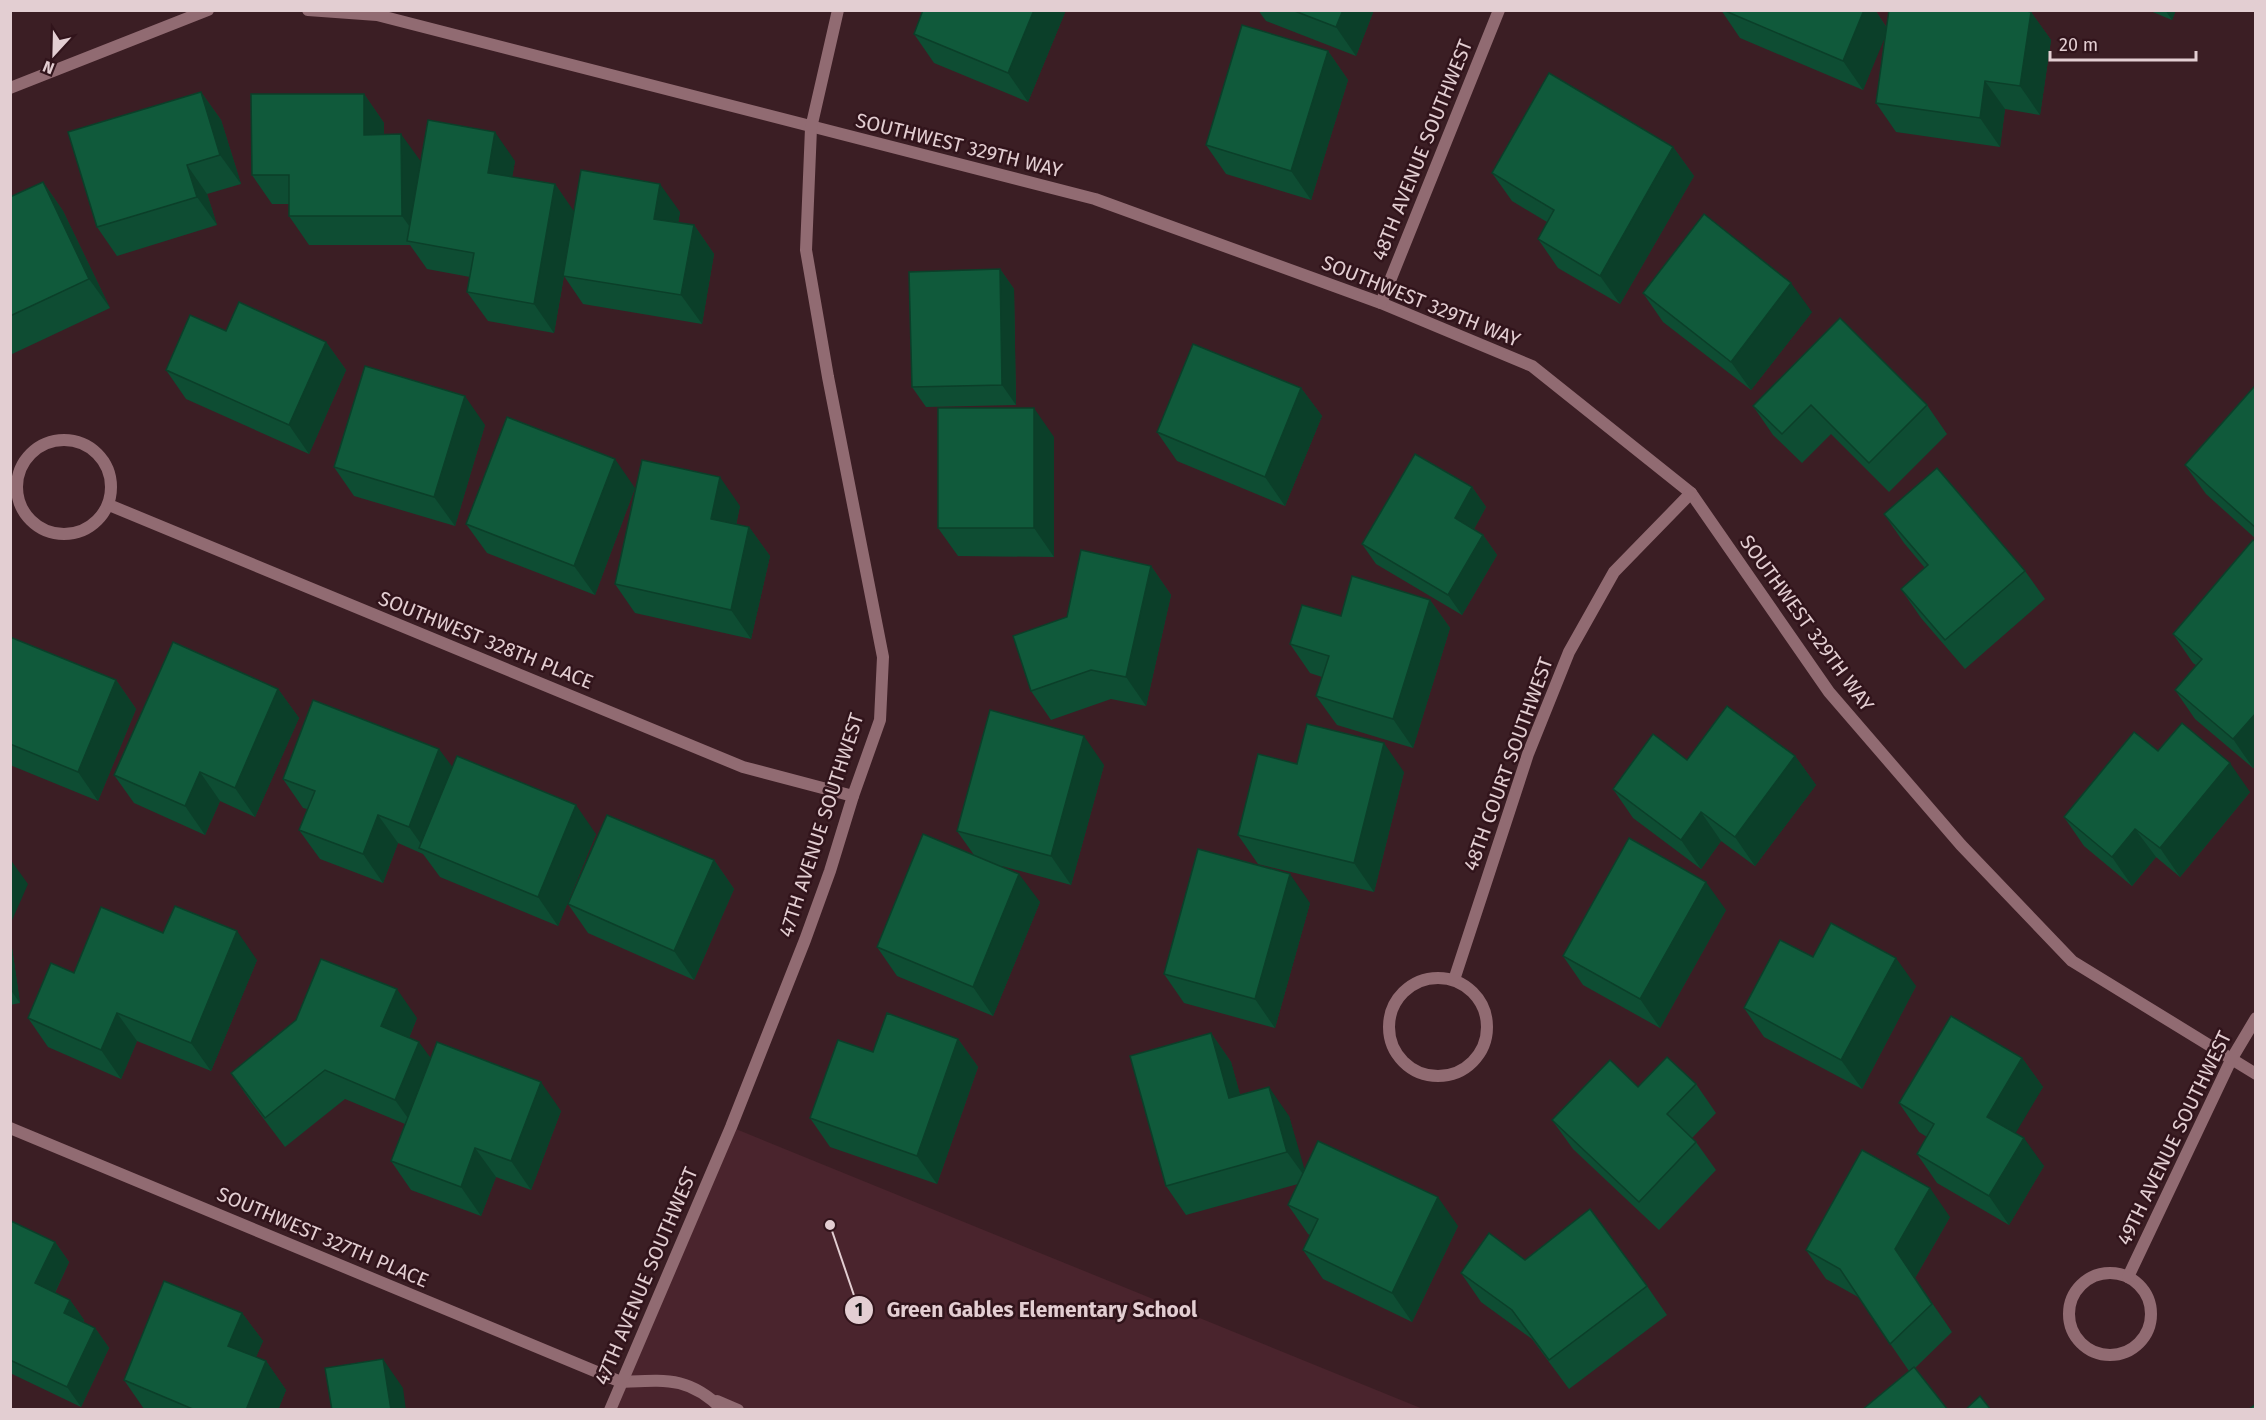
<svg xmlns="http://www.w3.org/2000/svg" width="2266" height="1420" font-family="'Fira Sans',sans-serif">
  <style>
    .built { fill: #4a242d }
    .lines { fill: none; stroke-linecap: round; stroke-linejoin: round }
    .service { stroke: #916b72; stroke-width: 12 }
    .minor { stroke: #916b72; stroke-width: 12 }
    .wall { fill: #0e4d33 }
    .shaded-wall { fill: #0b3f29 }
    .building { fill: #105a3b; stroke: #0b3f29; stroke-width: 1.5 }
    .labels { text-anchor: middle; stroke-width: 5; stroke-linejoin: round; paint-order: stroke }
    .street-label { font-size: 20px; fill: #e3ced2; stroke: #31141b }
    .leader { fill: none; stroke: #e3ced2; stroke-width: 2 }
    .callout-dot { fill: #e3ced2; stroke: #31141b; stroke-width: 2 }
    .mark-label { font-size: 18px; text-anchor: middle; font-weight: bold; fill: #111 }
    .callout-label { font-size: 21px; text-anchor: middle; font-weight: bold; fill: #e3ced2; stroke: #31141b; stroke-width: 5; stroke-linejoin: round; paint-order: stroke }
  </style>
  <rect width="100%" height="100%" fill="#3b1e24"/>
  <path class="built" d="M731,1127L1423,1409L610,1410Z"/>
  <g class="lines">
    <g class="service">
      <path d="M621,1382C666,1380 689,1376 723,1410"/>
      <path d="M717,1401L738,1410"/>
    </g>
    <g class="minor">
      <path d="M308,10L377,15L1095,199L1381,303L1532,366L1691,493L1829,692L1961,845L2072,961L2256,1074"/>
      <path d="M10,88L208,10"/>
      <path d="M1381,303L1499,10"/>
      <circle cx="64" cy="487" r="47"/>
      <path d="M109,505L743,767L853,796"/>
      <circle cx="1438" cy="1027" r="49"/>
      <path d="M1454,980L1528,754L1569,652L1614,572L1691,493"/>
      <path d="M10,1128L621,1382"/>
      <circle cx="2110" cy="1314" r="41"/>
      <path d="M2128,1277L2231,1060L2256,1018"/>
      <path d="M610,1410L731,1127L805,940L830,871L853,796L880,720L883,657L828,377L806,250L811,128L838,10"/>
    </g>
  </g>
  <g class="wall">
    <path d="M923,10H1066L1028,102L934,63L914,34Z"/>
    <path d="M1258,10H1374L1356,56L1266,21Z"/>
    <path d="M1721,10H1875L1887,28L2031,12L2051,40L2040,115L2005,109L2000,147L1896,132L1876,103L1885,36L1863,90L1740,38Z"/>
    <path d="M2148,10H2176L2172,20Z"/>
    <path d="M1328,51L1348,80L1311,200L1226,174L1206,145Z"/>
    <path d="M201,92L221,120L241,184L207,194L217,225L117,256L97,227Z"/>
    <path d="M364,94L384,123V134L421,162L515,161L512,177L555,184L574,212H680L678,223L694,225L714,254L702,324L583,304L564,276L554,333L488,321L467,292L470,277L427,269L410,245H309L289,216V204H272L252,175Z"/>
    <path d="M1673,147L1694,176L1620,304L1558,268L1538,239L1547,222L1512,201L1492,173Z"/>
    <path d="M43,182L63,211L110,308L10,355V197Z"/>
    <path d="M1000,269L1014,289L1016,405L926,407L912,387Z"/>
    <path d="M1643,293L1812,312L1751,390L1663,322Z"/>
    <path d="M226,331L326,342L346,370L309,454L186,399L166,370Z"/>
    <path d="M1301,388L1322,416L1285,506L1177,461L1157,432Z"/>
    <path d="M2256,388V539L2206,494L2185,465Z"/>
    <path d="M1927,405L1947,434L1889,492L1831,434L1802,463L1773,435L1753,406Z"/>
    <path d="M485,425L455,526L354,496L334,467Z"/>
    <path d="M1054,437V557L958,556L938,528Z"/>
    <path d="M1472,487L1486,507L1474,529L1483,535L1497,555L1462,615L1376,564L1362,544Z"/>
    <path d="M635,488L595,595L487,553L466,524Z"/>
    <path d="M740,506L736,525L749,527L770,556L751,639L635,613L615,584Z"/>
    <path d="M1884,514L2025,571L2045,599L1965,669L1921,618L1901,589L1925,568L1904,543Z"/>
    <path d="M2256,542V765L2253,768L2195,719L2175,690L2196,665L2193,663L2173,634Z"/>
    <path d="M1151,566L1171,595L1146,706L1111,699L1051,720L1031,691L1067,617Z"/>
    <path d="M1430,600L1450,628L1413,748L1337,725L1316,696L1322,677L1310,673L1290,644Z"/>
    <path d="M10,637L116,680L136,709L98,801L10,765Z"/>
    <path d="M278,689L299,718L255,817L220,801L205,835L134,803L114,775Z"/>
    <path d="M2158,751L2250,792L2180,877L2156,857L2132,886L2084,846L2064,817Z"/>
    <path d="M1795,756L1816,785L1755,866L1721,841L1701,869L1633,818L1613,789L1687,760Z"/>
    <path d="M1297,764L1404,772L1374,892L1258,864L1238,835Z"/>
    <path d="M1104,765L1071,885L1002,866L1040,902L993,1016L897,976L877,947L974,855L957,831Z"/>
    <path d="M452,767L596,834L558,926L440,877L423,854L398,843L383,883L320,859L299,830L307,809L303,808L283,779Z"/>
    <path d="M714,860L734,889L694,980L588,933L568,904Z"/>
    <path d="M1310,903L1275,1028L1184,1003L1164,974Z"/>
    <path d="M1726,910L1660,1028L1583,985L1563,956Z"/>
    <path d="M163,933L257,960L211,1071L137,1041L121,1079L48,1047L28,1018L74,973Z"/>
    <path d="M10,934L20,1003L10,1005Z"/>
    <path d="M1813,957L1916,986L1862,1089L1764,1037L1744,1008Z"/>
    <path d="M417,1018L409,1038L431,1058L561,1111L531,1190L496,1177L481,1216L411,1190L391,1161L405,1124L345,1099L285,1147L251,1102L231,1073Z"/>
    <path d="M1211,1033L1231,1062L1240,1095L1289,1116L1304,1170L1458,1226L1412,1322L1323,1279L1303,1250L1310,1235L1308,1234L1288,1205L1298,1184L1186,1215L1166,1186Z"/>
    <path d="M958,1039L978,1067L937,1184L830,1147L810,1118L873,1052Z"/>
    <path d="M2022,1058L2043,1087L2015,1133L2044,1166L2009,1225L1937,1183L1917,1154L1927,1137L1919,1132L1899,1103Z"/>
    <path d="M1696,1084L1716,1113L1692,1138L1696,1142L1716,1170L1659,1230L1573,1149L1552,1120L1638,1087Z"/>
    <path d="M1950,1217L1915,1278L1952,1332L1915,1368L1909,1371L1858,1297L1826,1279L1806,1250Z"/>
    <path d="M11,1221L55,1242L69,1262L55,1293L70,1300L84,1320L83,1323L95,1328L109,1348L81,1407L10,1373Z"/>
    <path d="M1525,1260L1647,1286L1667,1315L1569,1389L1532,1339L1481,1302L1461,1273Z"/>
    <path d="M242,1313L263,1341L256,1357L266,1361L286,1390L278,1410L144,1409L124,1380Z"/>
  </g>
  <g class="shaded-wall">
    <path d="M1034,10H1066L1028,102L1008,73Z"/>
    <path d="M1343,10H1374L1356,56L1336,27Z"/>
    <path d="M1864,10H1875L1888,30L1863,90L1843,61Z"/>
    <path d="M2165,10H2176L2172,20Z"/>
    <path d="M2031,12L2051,40L2040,115L2020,86Z"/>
    <path d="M1328,51L1348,80L1311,200L1291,171Z"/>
    <path d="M1985,81L2005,109L2000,147L1980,118Z"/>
    <path d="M201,92L221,120L241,184L220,155Z"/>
    <path d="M364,94L384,123V164L364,135Z"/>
    <path d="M495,132L515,161L508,201L488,173Z"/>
    <path d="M401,134L422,163V244L402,216Z"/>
    <path d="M1673,147L1694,176L1620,304L1600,276Z"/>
    <path d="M187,165L207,194L217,225L197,197Z"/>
    <path d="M43,182L63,211L110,308L89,279Z"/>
    <path d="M555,184L575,213L554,333L534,304Z"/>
    <path d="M660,184L680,212L674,248L654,219Z"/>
    <path d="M694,225L714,254L702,324L681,295Z"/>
    <path d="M1000,269L1014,289L1016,405L1002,385Z"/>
    <path d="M1791,283L1812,312L1751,390L1731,362Z"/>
    <path d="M326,342L346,370L309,454L289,425Z"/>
    <path d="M1301,388L1322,416L1285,506L1265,477Z"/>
    <path d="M465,396L485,425L455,526L434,497Z"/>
    <path d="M1034,408L1054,437V557L1034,528Z"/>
    <path d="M615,459L635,488L595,595L574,566Z"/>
    <path d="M720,477L740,506L731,548L711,519Z"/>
    <path d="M1472,487L1486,507L1469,538L1455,518Z"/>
    <path d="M749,527L770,556L751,639L731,610Z"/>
    <path d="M1483,535L1497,555L1462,615L1448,595Z"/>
    <path d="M1151,566L1171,595L1146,706L1126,677Z"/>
    <path d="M1430,600L1450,628L1413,748L1393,719Z"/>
    <path d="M116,680L136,709L98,801L78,772Z"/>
    <path d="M278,689L299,718L255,817L235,788Z"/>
    <path d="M2256,713V765L2253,768L2233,739Z"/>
    <path d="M1084,736L1104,765L1071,885L1051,856Z"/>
    <path d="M1384,743L1404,772L1374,892L1354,863Z"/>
    <path d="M439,749L460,777L426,851L409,827Z"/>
    <path d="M1795,756L1816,785L1755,866L1735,837Z"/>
    <path d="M2230,763L2250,792L2180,877L2160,848Z"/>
    <path d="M200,772L220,801L205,835L185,806Z"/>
    <path d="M576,805L596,834L558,926L538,897Z"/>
    <path d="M1701,812L1721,841L1701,869L1681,840Z"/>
    <path d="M378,815L398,843L383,883L363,854Z"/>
    <path d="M2135,829L2156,857L2132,886L2112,857Z"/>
    <path d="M10,859L28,884L10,925Z"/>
    <path d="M714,860L734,889L694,980L674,951Z"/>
    <path d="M1019,874L1040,902L993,1016L973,987Z"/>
    <path d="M1290,874L1310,903L1275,1028L1255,999Z"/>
    <path d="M1706,882L1726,910L1660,1028L1640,999Z"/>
    <path d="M237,931L257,960L211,1071L191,1043Z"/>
    <path d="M10,934L20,1003L10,989Z"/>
    <path d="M1896,958L1916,986L1862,1089L1841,1060Z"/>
    <path d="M397,989L417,1018L402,1055L381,1026Z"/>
    <path d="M117,1013L137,1041L121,1079L101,1050Z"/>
    <path d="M1211,1033L1231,1062L1249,1127L1229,1098Z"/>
    <path d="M958,1039L978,1067L937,1184L917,1156Z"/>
    <path d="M419,1042L440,1071L415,1128L395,1100Z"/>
    <path d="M2022,1058L2043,1087L2008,1146L1987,1117Z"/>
    <path d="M541,1082L561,1111L531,1190L511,1161Z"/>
    <path d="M1269,1087L1289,1116L1308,1181L1287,1152Z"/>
    <path d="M2024,1138L2044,1166L2009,1225L1989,1196Z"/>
    <path d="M475,1148L496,1177L481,1216L461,1187Z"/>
    <path d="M1930,1188L1950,1217L1915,1278L1952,1332L1895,1249Z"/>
    <path d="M1438,1197L1458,1226L1412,1322L1392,1293Z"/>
    <path d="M55,1242L69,1262L50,1303L35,1283Z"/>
    <path d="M70,1300L84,1320L78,1333L64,1313Z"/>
    <path d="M242,1313L263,1341L248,1375L228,1346Z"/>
    <path d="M95,1328L109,1348L81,1407L67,1387Z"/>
    <path d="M383,1359L403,1388L406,1410H391Z"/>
    <path d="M266,1361L286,1390L278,1410H246Z"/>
  </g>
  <g class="building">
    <path d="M923,10H1034L1008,73L914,34Z"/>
    <path d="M1292,10H1343L1336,27Z"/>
    <path d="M1723,10H1864L1843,61Z"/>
    <path d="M1889,10H2023L2031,12L2020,86L1985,81L1980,118L1876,103Z"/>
    <path d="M1242,25L1328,51L1291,171L1206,145Z"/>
    <path d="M1549,73L1673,147L1600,276L1538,239L1554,210L1492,173Z"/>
    <path d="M201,92L220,155L187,165L197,197L97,227L68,132Z"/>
    <path d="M251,94H364V135L401,134L402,216H289V175H252Z"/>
    <path d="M428,120L495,132L488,173L555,184L534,304L467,292L474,253L407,241Z"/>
    <path d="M581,170L660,184L654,219L694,225L681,295L563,276Z"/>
    <path d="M43,182L89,279L10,316V197Z"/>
    <path d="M1704,214L1791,283L1731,362L1643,293Z"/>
    <path d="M1000,269L1002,385L912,387L909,272Z"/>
    <path d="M239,302L326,342L289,425L166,370L190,315L226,331Z"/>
    <path d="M1840,318L1927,405L1869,463L1811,405L1782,434L1753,406Z"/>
    <path d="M1193,344L1301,388L1265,477L1157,432Z"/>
    <path d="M365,366L465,396L434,497L334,467Z"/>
    <path d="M2254,387L2256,388V528L2185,465Z"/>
    <rect x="938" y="408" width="96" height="120"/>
    <path d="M507,417L615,459L574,566L466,524Z"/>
    <path d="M1415,454L1472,487L1455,518L1483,535L1448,595L1362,544Z"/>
    <path d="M642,460L720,477L711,519L749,527L731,610L615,584Z"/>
    <path d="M1937,468L2025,571L1945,640L1901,589L1928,565L1884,514Z"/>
    <path d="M2253,540L2256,542V713L2233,739L2175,690L2202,659L2173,634Z"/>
    <path d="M1081,550L1151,566L1126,677L1091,670L1031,691L1013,636L1067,617Z"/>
    <path d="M1352,576L1430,600L1393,719L1316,696L1329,656L1290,644L1302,605L1341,616Z"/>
    <path d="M10,637L116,680L78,772L10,744Z"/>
    <path d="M173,642L278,689L235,788L200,772L185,806L114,775Z"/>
    <path d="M313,700L439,749L409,827L378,815L363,854L299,830L315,791L283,779Z"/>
    <path d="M1727,706L1795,756L1735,837L1701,812L1681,840L1613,789L1653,734L1687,760Z"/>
    <path d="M990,710L1084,736L1051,856L957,831Z"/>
    <path d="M2182,723L2230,763L2160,848L2135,829L2112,857L2064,817L2134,732L2158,751Z"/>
    <path d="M1307,724L1384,743L1354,863L1238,835L1258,754L1297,764Z"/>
    <path d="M457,756L576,805L538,897L419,848Z"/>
    <path d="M607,815L714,860L674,951L568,904Z"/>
    <path d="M923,834L1019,874L973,987L877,947Z"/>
    <path d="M1629,838L1706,882L1640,999L1563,956Z"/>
    <path d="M1198,849L1290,874L1255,999L1164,974Z"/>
    <path d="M175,906L237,931L191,1043L117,1013L101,1050L28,1018L51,963L74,973L101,907L163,933Z"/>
    <path d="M1831,923L1896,958L1841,1060L1744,1008L1780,940L1813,957Z"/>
    <path d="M321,959L397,989L381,1026L419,1042L395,1100L325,1070L265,1118L231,1073L296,1020Z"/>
    <path d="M887,1013L958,1039L917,1156L810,1118L838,1040L873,1052Z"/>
    <path d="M1951,1016L2022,1058L1987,1117L2024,1138L1989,1196L1917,1154L1934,1124L1899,1103Z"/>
    <path d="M1211,1033L1229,1098L1269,1087L1287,1152L1166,1186L1130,1056Z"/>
    <path d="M437,1042L541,1082L511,1161L475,1148L461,1187L391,1161Z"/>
    <path d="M1667,1057L1696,1084L1667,1114L1696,1142L1639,1202L1552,1120L1610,1060L1638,1087Z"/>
    <path d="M1318,1141L1438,1197L1392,1293L1303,1250L1318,1219L1288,1205Z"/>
    <path d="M1862,1150L1930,1188L1895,1249L1932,1304L1890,1344L1840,1269L1806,1250Z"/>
    <path d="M1590,1209L1647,1286L1549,1360L1512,1310L1461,1273L1489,1233L1525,1260Z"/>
    <path d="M11,1221L55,1242L35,1283L70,1300L64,1313L95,1328L67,1387L10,1360Z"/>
    <path d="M164,1281L242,1313L228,1346L266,1361L246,1410H195L124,1380Z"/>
    <path d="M383,1359L391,1410H332L325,1368Z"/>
    <path d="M1914,1367L1948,1410H1862Z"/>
    <path d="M1980,1396L1991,1410H1965Z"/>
    <path d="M2256,1404V1410H2248Z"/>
  </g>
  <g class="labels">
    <g class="street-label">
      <text transform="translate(959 145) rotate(14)" y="7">SOUTHWEST 329TH WAY</text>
      <text transform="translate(1422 150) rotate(-68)" y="7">48TH AVENUE SOUTHWEST</text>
      <text transform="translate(1421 301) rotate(22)" y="7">SOUTHWEST 329TH WAY</text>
      <text transform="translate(1807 623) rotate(54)" y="7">SOUTHWEST 329TH WAY</text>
      <text transform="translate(486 640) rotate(22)" y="7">SOUTHWEST 328TH PLACE</text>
      <text transform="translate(1508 764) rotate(-70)" y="7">48TH COURT SOUTHWEST</text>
      <text transform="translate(821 825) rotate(-72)" y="7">47TH AVENUE SOUTHWEST</text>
      <text transform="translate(2174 1138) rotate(-64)" y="7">49TH AVENUE SOUTHWEST</text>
      <text transform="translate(323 1237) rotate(23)" y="7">SOUTHWEST 327TH PLACE</text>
      <text transform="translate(646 1276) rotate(-67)" y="7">47TH AVENUE SOUTHWEST</text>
    </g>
  </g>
  <path class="leader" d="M830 1225L859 1310"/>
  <g class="callout-dot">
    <circle cx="830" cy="1225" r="6"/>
    <circle cx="859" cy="1310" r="15"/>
  </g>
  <g class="mark-label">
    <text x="859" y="1316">1</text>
  </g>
  <g class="callout-label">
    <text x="1042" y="1317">Green Gables Elementary School</text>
  </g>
  <rect width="2266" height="1420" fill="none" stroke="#e3ced2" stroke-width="24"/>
  <g transform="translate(54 54) rotate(202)" stroke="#31141b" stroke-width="4.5" paint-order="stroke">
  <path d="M0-4.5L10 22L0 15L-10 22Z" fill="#e3ced2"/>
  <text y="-9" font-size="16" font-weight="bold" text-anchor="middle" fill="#e3ced2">N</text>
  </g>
  <path d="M2050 51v9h146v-9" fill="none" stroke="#e3ced2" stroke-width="3"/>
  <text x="2059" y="51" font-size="18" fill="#e3ced2" stroke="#31141b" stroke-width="4.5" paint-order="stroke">20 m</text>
</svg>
